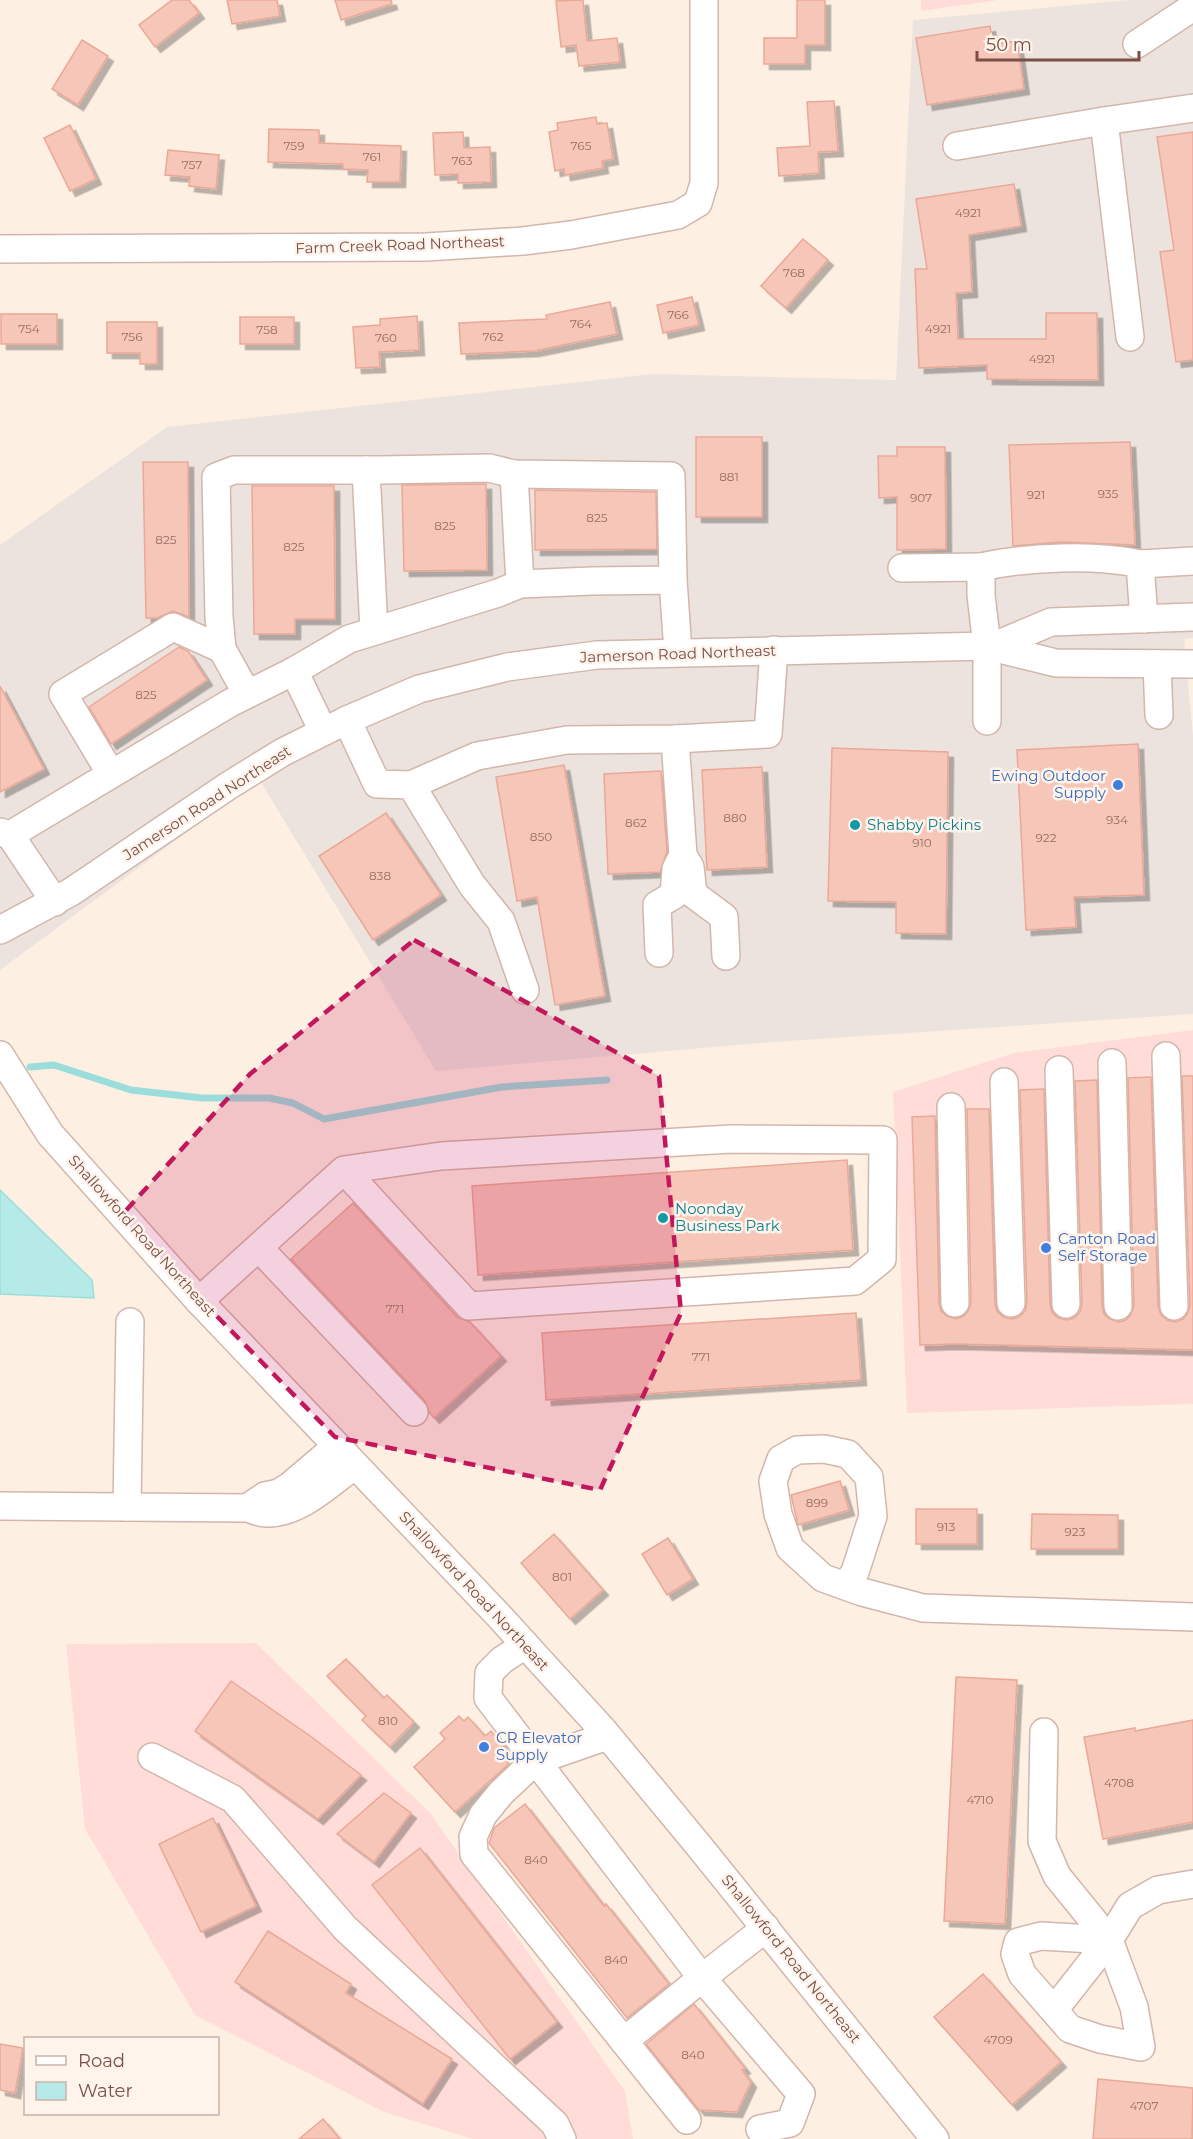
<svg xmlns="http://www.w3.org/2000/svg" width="1193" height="2139" font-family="Montserrat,sans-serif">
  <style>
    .commercial { fill: #ffdcd7 }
    .industrial { fill: #ede3de }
    .water { fill: #b6eae8; stroke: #9bdddb; stroke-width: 1.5 }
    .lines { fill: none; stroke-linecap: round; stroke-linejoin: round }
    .stream { stroke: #9bdddb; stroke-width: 7 }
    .building { fill: #f6c6b8; stroke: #eba897; stroke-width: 1.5; filter: url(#shadow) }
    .minor-casing { stroke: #d3b6ab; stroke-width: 30 }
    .minor { stroke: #fff; stroke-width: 27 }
    .marked { fill: #c2185b; fill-opacity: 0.2; stroke: #c2185b; stroke-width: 4.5; stroke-dasharray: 12 8; stroke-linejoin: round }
    .shop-dot { fill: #3f7fe0; stroke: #fff4ec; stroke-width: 2 }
    .culture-dot { fill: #0f9aa8; stroke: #fff4ec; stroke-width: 2 }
    .labels { text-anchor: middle; stroke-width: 5; stroke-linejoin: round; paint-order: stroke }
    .number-label { font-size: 12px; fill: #986d62 }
    .street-label { font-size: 15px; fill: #794f46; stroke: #fff4ec }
    .shop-label { font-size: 15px; fill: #366cbe; stroke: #fff4ec; text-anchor: start }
    .culture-label { font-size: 15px; fill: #0d838f; stroke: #fff4ec; text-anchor: start }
  </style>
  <defs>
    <filter id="shadow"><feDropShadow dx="5.5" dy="5.5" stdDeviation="0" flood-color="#0004"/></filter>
  </defs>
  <rect width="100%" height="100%" fill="#feefe3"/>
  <g class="commercial">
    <path d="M921,0H998L921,11Z"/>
    <path d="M1193,1030V1404L907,1413L893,1092L1014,1053Z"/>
    <path d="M256,1643L431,1814L625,2091L633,2139H473L384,2112L195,2015L85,1829L66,1644Z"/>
  </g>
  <path class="industrial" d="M1128,0H1193V638L1184,639L1193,736V1014L773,1042L436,1071L259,779L0,970V545L167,427L652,374L896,380L913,20Z"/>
  <path class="water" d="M0,1190L92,1280L94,1298L0,1294Z"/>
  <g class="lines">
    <path class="stream" d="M30,1067L54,1065L131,1090L202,1098H269L293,1103L324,1119L502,1087L607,1080"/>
  </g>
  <g class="building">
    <path d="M172,0H189L199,13L155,47L139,25Z"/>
    <path d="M227,0H277L280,16L232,24Z"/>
    <path d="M335,0H391L392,4L341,20Z"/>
    <path d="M583,0L587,41L617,38L620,62L579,66L576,45L561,47L556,1Z"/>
    <path d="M797,0H825V45H805V64H764V38H797Z"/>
    <path d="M990,26L993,44L1017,41L1024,89L927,105L916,38Z"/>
    <path d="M82,40L108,56L78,105L52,89Z"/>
    <path d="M834,101L838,151L818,152L819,173L779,176L777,148L810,146L807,102Z"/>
    <path d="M596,117L597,124L607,123L613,159L602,161L603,168L565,175L564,169L555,171L549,132L558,130L557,123Z"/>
    <path d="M70,125L96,179L70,191L44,138Z"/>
    <path d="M269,129L319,130V143L401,146L400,182H367L368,170L343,169V164L268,162Z"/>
    <path d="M463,132L464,148L490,147L491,182L458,183V174L435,175L433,133Z"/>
    <path d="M1193,132V360L1176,362L1160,252L1174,250L1157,137Z"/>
    <path d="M168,150L219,155L216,189L189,186L190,177L165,175Z"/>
    <path d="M1014,184L1021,226L969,235L972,292L956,293L958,339H1046V313H1097L1098,380L987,379V365L919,368L915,269H927L916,199Z"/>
    <path d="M803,239L828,260L786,308L761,286Z"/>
    <path d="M692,297L699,325L663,333L657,305Z"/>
    <path d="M610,302L617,334L534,351L461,354L459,323L547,319L546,315Z"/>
    <rect x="1" y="314" width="56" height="30"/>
    <path d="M417,316L419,350L379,352L380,367L356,368L353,327L380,325V319Z"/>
    <rect x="240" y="317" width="54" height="27"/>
    <path d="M107,322H157V364H140V353H107Z"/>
    <rect x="696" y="437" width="66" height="80"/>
    <path d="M1130,442L1135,545L1061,542L1013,546L1009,445Z"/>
    <path d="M897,447H945L946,549L897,550V497L879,498L878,456H897Z"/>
    <path d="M143,462H188L189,617L173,611L157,618H146Z"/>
    <path d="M486,484L487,570L404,571L402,485Z"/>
    <path d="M252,486H334L335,619H295V634H254Z"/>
    <path d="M535,490L656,492L657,549L535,550Z"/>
    <path d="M179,647L188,651L207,680L111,744L89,707Z"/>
    <path d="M0,686L44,769L0,792Z"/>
    <path d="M1138,744L1144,895L1074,897L1076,927L1026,930L1017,750Z"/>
    <path d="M832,748L948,752L946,934L896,933V902L828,901Z"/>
    <path d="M564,765L605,996L555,1005L537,897L517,901L496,777Z"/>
    <path d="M762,767L767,867L707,870L702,770Z"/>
    <path d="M661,771L667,852L660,872L608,874L604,774Z"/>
    <path d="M386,813L441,895L373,940L319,856Z"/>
    <path d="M1182,1076H1193V1350L955,1344L920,1345L912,1117L935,1116L939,1303L941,1311L947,1316L956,1319L964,1316L968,1311L971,1303L967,1109H989L995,1304L997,1311L1003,1317L1012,1319L1019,1317L1025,1311L1027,1302L1020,1090L1044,1089L1050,1304L1052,1312L1058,1318L1067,1320L1074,1318L1080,1312L1082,1304L1075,1081L1097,1080L1102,1306L1104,1314L1110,1319L1119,1322L1126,1320L1131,1314L1134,1306L1128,1078L1151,1077L1158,1306L1161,1315L1167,1320L1175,1322L1183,1319L1188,1313L1190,1305Z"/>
    <path d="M847,1160L853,1250L478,1275L472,1186Z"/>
    <path d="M353,1203L457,1317L470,1322L501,1356L434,1418L429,1412L425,1401L291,1259Z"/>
    <path d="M856,1313L861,1380L546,1400L542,1333Z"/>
    <path d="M840,1481L849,1510L798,1525L791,1495Z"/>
    <rect x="916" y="1509" width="61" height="35"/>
    <path d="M1032,1514L1118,1515V1549H1031Z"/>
    <path d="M554,1534L603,1590L570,1619L521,1563Z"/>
    <path d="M668,1538L693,1579L667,1595L642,1554Z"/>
    <path d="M346,1659L384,1698L387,1695L414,1722L390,1747L362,1720L366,1716L327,1676Z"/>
    <path d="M956,1677L1017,1680L1005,1924L944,1921Z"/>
    <path d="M231,1681L313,1738L361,1775L318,1819L195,1731Z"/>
    <path d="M459,1716L464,1721L468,1717L485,1736L491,1731L503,1745L497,1751L509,1764L455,1812L414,1767L445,1739L440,1733Z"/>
    <path d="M1193,1720V1822L1103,1839L1084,1737L1135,1728V1731Z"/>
    <path d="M384,1793L411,1813L374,1862L337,1834Z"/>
    <path d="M525,1804L604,1906L606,1904L669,1984L627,2018L489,1843L494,1828Z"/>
    <path d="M213,1818L256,1906L201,1932L159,1844Z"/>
    <path d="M420,1848L557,2022L510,2059L372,1885Z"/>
    <path d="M268,1931L351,1984L346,1993L452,2059L423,2104L235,1982Z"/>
    <path d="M983,1974L1061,2062L1012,2105L934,2017Z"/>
    <path d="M694,2004L745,2068L742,2070L751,2082L737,2112L699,2110L646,2044Z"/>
    <path d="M0,2044L23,2048L15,2093L0,2090Z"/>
    <path d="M1098,2079L1193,2088L1192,2139H1093Z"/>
    <path d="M323,2119L340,2139H299Z"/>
  </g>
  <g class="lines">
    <defs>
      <g id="minor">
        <path d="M1137,44L1193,7"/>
        <path d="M1104,121L1130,337"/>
        <path d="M957,146L1104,121L1193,108"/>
        <path d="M0,249L426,247L523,241L571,235L678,215L698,203L704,183V0"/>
        <path d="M366,470L374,631"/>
        <path d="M514,474L520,584"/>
        <path d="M1140,564L1193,561"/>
        <path d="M902,568L981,567"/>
        <path d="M994,646L1051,622L1193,617"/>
        <path d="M1157,664L1159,715"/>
        <path d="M294,671L349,639L498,593L520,584L592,581L673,580L678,652"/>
        <path d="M247,694L222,649L219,617L216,477L234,470H381L489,468L514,474L671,476L673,580"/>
        <path d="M347,720L377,784L411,785L472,885L501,921L525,990"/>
        <path d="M987,721V646L981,595V567C1027,557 1095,554 1140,564L1144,619"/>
        <path d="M111,774L63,694L173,627L222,649"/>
        <path d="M411,785L477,756L567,740L675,739L768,734L774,650"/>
        <path d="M0,832L10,835L55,902"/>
        <path d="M10,835L230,703L294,671L323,731"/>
        <path d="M684,857L690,867L693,894L724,917L726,956"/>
        <path d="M0,930L71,892L228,786L283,752L347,720L419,689L507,667L597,655L987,646L1056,663L1193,664"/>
        <path d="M659,953L657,905L674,895L676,869L683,855L675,739"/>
        <path d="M0,1055L50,1134L199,1301L500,1617L603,1730L699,1846L935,2139"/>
        <path d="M1166,1056L1174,1306"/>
        <path d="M1112,1063L1118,1306"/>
        <path d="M1059,1070L1066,1304"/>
        <path d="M1004,1082L1011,1303"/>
        <path d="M951,1107L955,1303"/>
        <path d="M259,1248L414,1412"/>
        <path d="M199,1301L344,1170L441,1156L731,1139L883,1140L882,1259L855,1281L469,1306L344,1170"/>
        <path d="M0,1506L248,1508C254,1510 260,1513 266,1513C299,1514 329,1484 355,1465"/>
        <path d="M250,1506L265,1496L279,1493L290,1486L337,1446"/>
        <path d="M127,1507L130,1322"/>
        <path d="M845,1586L855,1572L873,1516L869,1477L848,1454L824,1449L797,1450L781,1459L773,1481L778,1514L790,1548L823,1578L862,1592L923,1608L1193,1617"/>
        <path d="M525,1645L502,1660L489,1673L488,1698L702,1978L766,1928"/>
        <path d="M1044,1732L1042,1841L1057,1876L1109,1940L1134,2007L1141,2047L1100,2039L1070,2029L1022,1974L1015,1954L1018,1942L1041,1936L1109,1940"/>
        <path d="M607,1736L535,1761L501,1793L483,1815L473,1837L474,1854L687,2120"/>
        <path d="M152,1757L233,1799L345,1928L555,2124L562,2139"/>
        <path d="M1054,2010L1109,1940L1130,1906L1158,1890L1193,1884"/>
        <path d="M624,2041L702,1978L801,2094L790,2123L760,2129"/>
      </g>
    </defs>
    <use href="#minor" class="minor-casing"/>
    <use href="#minor" class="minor"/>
  </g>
  <path class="marked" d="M414,940L659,1076L681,1313L600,1490L335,1437L120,1217L250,1074Z"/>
  <g class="shop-dot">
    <circle cx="1118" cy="785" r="6"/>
    <circle cx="1046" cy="1248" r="6"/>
    <circle cx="484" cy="1747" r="6"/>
  </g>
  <g class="culture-dot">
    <circle cx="855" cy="825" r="6"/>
    <circle cx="663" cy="1218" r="6"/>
  </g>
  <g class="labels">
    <g class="number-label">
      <text x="294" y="150">759</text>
      <text x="581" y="150">765</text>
      <text x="372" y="161">761</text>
      <text x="462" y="165">763</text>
      <text x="192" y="169">757</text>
      <text x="968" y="217">4921</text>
      <text x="794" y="277">768</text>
      <text x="678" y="319">766</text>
      <text x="581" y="328">764</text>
      <text x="29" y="333">754</text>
      <text x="938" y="333">4921</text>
      <text x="267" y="334">758</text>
      <text x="132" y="341">756</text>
      <text x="493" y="341">762</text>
      <text x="386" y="342">760</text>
      <text x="1042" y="363">4921</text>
      <text x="729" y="481">881</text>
      <text x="1108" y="498">935</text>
      <text x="1036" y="499">921</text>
      <text x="921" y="502">907</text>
      <text x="597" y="522">825</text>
      <text x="445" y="530">825</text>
      <text x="166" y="544">825</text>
      <text x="294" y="551">825</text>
      <text x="146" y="699">825</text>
      <text x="735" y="822">880</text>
      <text x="1117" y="824">934</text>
      <text x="636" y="827">862</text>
      <text x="541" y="841">850</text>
      <text x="1046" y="842">922</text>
      <text x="922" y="847">910</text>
      <text x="380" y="880">838</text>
      <text x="395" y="1313">771</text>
      <text x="701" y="1361">771</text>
      <text x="817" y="1507">899</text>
      <text x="946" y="1531">913</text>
      <text x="1075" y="1536">923</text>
      <text x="562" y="1581">801</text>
      <text x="388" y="1725">810</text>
      <text x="1119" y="1787">4708</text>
      <text x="980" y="1804">4710</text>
      <text x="536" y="1864">840</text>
      <text x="616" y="1964">840</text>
      <text x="998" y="2044">4709</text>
      <text x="693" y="2059">840</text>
      <text x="1144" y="2110">4707</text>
    </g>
    <g class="street-label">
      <text transform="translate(400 245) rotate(-2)" y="5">Farm Creek Road Northeast</text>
      <text transform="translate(678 654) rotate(-2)" y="5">Jamerson Road Northeast</text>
      <text transform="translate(207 803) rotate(-33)" y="5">Jamerson Road Northeast</text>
      <text transform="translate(142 1236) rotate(48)" y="5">Shallowford Road Northeast</text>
      <text transform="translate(474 1591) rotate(47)" y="5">Shallowford Road Northeast</text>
      <text transform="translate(791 1959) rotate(51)" y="5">Shallowford Road Northeast</text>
    </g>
    <g class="shop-label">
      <text x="1106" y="781" text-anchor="end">Ewing Outdoor<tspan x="1106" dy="17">Supply</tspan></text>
      <text x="1058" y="1244">Canton Road<tspan x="1058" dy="17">Self Storage</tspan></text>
      <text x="496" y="1743">CR Elevator<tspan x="496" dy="17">Supply</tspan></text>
    </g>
    <g class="culture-label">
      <text x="867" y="830">Shabby Pickins</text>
      <text x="675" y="1214">Noonday<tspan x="675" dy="17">Business Park</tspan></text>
    </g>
  </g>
  <rect x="24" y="2037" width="195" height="78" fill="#fff4ec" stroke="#c9b2aa" stroke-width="1.5"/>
  <rect x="36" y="2056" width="30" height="9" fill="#ffffff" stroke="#c9b2aa" stroke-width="1.5"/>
  <text x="78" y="2067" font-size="18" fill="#794f46">Road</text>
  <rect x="36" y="2082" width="30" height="18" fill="#b6eae8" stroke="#c9b2aa" stroke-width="1.5"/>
  <text x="78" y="2097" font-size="18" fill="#794f46">Water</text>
  <path d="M977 51v9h162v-9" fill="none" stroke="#794f46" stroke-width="3"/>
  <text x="986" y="51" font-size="18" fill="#794f46" stroke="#fff4ec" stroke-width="4.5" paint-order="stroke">50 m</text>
</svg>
